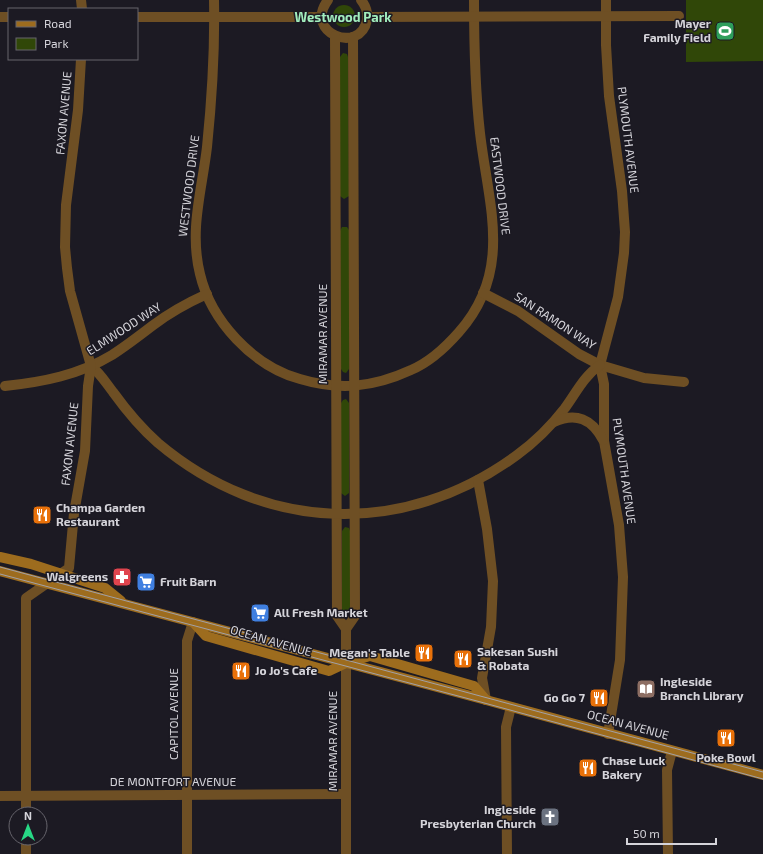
<svg xmlns="http://www.w3.org/2000/svg" width="763" height="854" font-family="'Exo 2',sans-serif">
  <style>
    .green { fill: #304708 }
    .lines { fill: none; stroke-linecap: round; stroke-linejoin: round }
    .minor { stroke: #6e4f24; stroke-width: 10 }
    .tertiary { stroke: #6e4f24; stroke-width: 10 }
    .secondary { stroke: #9d6c1e; stroke-width: 10 }
    .tram { stroke: #a2a1a7; stroke-width: 1 }
    .labels { text-anchor: middle; stroke-width: 3; stroke-linejoin: round; paint-order: stroke }
    .poi-label { font-size: 12px; font-weight: bold; fill: #d5d4da; stroke: #1c1a23; text-anchor: start }
    .street-label { font-size: 12px; fill: #d5d4da; stroke: #1c1a23 }
    .neighbourhood-label { font-size: 13px; font-weight: bold; fill: #a2eebe; stroke: #1c1a23 }
  </style>
  <rect width="100%" height="100%" fill="#1c1a23"/>
  <g class="green">
    <path d="M686,0H763V61L686,62Z"/>
    <circle cx="344" cy="16" r="11"/>
    <path d="M343,53L347,54L348,57L349,196L344,199L340,196V57Z"/>
    <path d="M342,227H347L349,230V369L346,373L343,372L341,369L340,231Z"/>
    <path d="M346,399L349,403V493L345,496L341,493V403L343,400Z"/>
    <path d="M345,527L349,528L350,531V609L347,612L343,611L342,609V531Z"/>
  </g>
  <g class="lines">
    <g class="minor">
      <path d="M81,0L82,9"/>
      <path d="M214,0C215,49 212,98 207,147C202,190 189,230 200,274C211,321 253,366 300,379C340,391 374,387 411,370C430,362 445,348 459,332C514,270 488,204 480,133C475,89 474,44 474,0"/>
      <path d="M328,0C303,33 360,55 367,20C368,12 366,6 361,0"/>
      <path d="M606,0V45L609,96L622,191L625,232L624,253L618,297L600,365L604,384V441L619,525L623,577L620,660L608,734"/>
      <path d="M0,17H9"/>
      <path d="M137,17H322"/>
      <path d="M367,17L679,16"/>
      <path d="M335,36L337,616L346,629"/>
      <path d="M483,293L518,311L579,354L600,365L644,378L684,382"/>
      <path d="M91,366C100,373 106,383 113,392C126,410 141,428 158,443C265,533 404,538 517,455C535,442 551,426 565,408C576,393 584,376 600,365"/>
      <path d="M5,386C43,382 79,375 112,355C126,346 139,336 152,326C169,313 187,303 207,294"/>
      <path d="M554,422C576,412 592,419 603,440"/>
      <path d="M478,480L487,529L493,581L491,627L482,678L486,700"/>
      <path d="M0,796L346,794"/>
      <path d="M26,814V598L69,568L74,513L85,451L88,386L91,366L70,291L67,268L65,247L66,205L78,110L81,59"/>
      <path d="M26,854V838"/>
      <path d="M187,854V641L193,622"/>
      <path d="M346,854V629L355,616L353,37"/>
      <path d="M507,854L506,727L511,707"/>
    </g>
    <path class="tertiary" d="M668,854L667,770L672,751"/>
    <g class="secondary">
      <path d="M0,557L31,564L105,588L121,601"/>
      <path d="M0,571L486,700L763,775"/>
      <path d="M194,623L206,636L329,671L346,663L370,656L474,686L486,700"/>
    </g>
    <g class="tram">
      <path d="M0,567L763,772"/>
      <path d="M0,574L477,701L763,779"/>
    </g>
  </g>
  <defs>
    <symbol id="stadium-square" viewBox="-11 -11 22 22"><rect x="-9" y="-9" width="18" height="18" rx="4" fill="#2e9e5b" stroke="#1c1a23"/><path d="M0-5a6.5 5 0 1 0 0 10a6.5 5 0 1 0 0-10ZM-3.5-1.8h7v3.6h-7Z" fill="#fff"/></symbol>
    <symbol id="restaurant-square" viewBox="-11 -11 22 22"><rect x="-9" y="-9" width="18" height="18" rx="4" fill="#e8710a" stroke="#1c1a23"/><path d="M-5-6h1v4h1v-4h1v4h1v-4h1v5L-1.5 .5V6h-2V.5L-5-1ZM5-6V6H3V1.5H1.5Q1.5-4 5-6Z" fill="#fff"/></symbol>
    <symbol id="pharmacy-square" viewBox="-11 -11 22 22"><rect x="-9" y="-9" width="18" height="18" rx="4" fill="#e0444e" stroke="#1c1a23"/><path d="M-2-6h4v4h4v4h-4v4h-4v-4h-4v-4h4Z" fill="#fff"/></symbol>
    <symbol id="supermarket-square" viewBox="-11 -11 22 22"><rect x="-9" y="-9" width="18" height="18" rx="4" fill="#3f7fe0" stroke="#1c1a23"/><path d="M-6-5.5h2.5l.6 2H6L4.5 2H-2.5L-4.4-4H-6ZM-1.5 3.2a1.3 1.3 0 1 0 .1 0ZM3 3.2a1.3 1.3 0 1 0 .1 0Z" fill="#fff"/></symbol>
    <symbol id="library-square" viewBox="-11 -11 22 22"><rect x="-9" y="-9" width="18" height="18" rx="4" fill="#8d6e63" stroke="#1c1a23"/><path d="M-6-4Q-3-5.5-.7-3.5V5Q-3 3-6 4ZM6-4Q3-5.5 .7-3.5V5Q3 3 6 4Z" fill="#fff"/></symbol>
    <symbol id="church-square" viewBox="-11 -11 22 22"><rect x="-9" y="-9" width="18" height="18" rx="4" fill="#6b7280" stroke="#1c1a23"/><path d="M-1.2-6h2.4v3.5h3.3v2.4h-3.3V6h-2.4V-.1h-3.3v-2.4h3.3Z" fill="#fff"/></symbol>
  </defs>
  <g fill-rule="evenodd">
    <use href="#stadium-square" x="714" y="20" width="22" height="22"/>
    <use href="#restaurant-square" x="31" y="504" width="22" height="22"/>
    <use href="#pharmacy-square" x="111" y="566" width="22" height="22"/>
    <use href="#supermarket-square" x="135" y="571" width="22" height="22"/>
    <use href="#supermarket-square" x="249" y="602" width="22" height="22"/>
    <use href="#restaurant-square" x="413" y="642" width="22" height="22"/>
    <use href="#restaurant-square" x="452" y="648" width="22" height="22"/>
    <use href="#restaurant-square" x="230" y="660" width="22" height="22"/>
    <use href="#library-square" x="635" y="678" width="22" height="22"/>
    <use href="#restaurant-square" x="588" y="687" width="22" height="22"/>
    <use href="#restaurant-square" x="715" y="727" width="22" height="22"/>
    <use href="#restaurant-square" x="577" y="757" width="22" height="22"/>
    <use href="#church-square" x="539" y="806" width="22" height="22"/>
  </g>
  <g class="labels">
    <g class="poi-label">
      <text x="711" y="28" text-anchor="end">Mayer<tspan x="711" dy="14">Family Field</tspan></text>
      <text x="56" y="512">Champa Garden<tspan x="56" dy="14">Restaurant</tspan></text>
      <text x="108" y="581" text-anchor="end">Walgreens</text>
      <text x="160" y="586">Fruit Barn</text>
      <text x="274" y="617">All Fresh Market</text>
      <text x="477" y="656">Sakesan Sushi<tspan x="477" dy="14">&amp; Robata</tspan></text>
      <text x="410" y="657" text-anchor="end">Megan's Table</text>
      <text x="255" y="675">Jo Jo's Cafe</text>
      <text x="660" y="686">Ingleside<tspan x="660" dy="14">Branch Library</tspan></text>
      <text x="585" y="702" text-anchor="end">Go Go 7</text>
      <text x="726" y="762" text-anchor="middle">Poke Bowl</text>
      <text x="602" y="765">Chase Luck<tspan x="602" dy="14">Bakery</tspan></text>
      <text x="536" y="814" text-anchor="end">Ingleside<tspan x="536" dy="14">Presbyterian Church</tspan></text>
    </g>
    <g class="street-label">
      <text transform="translate(64 113) rotate(-85)" y="4">FAXON AVENUE</text>
      <text transform="translate(628 140) rotate(83)" y="4">PLYMOUTH AVENUE</text>
      <text transform="translate(189 186) rotate(-83)" y="4">WESTWOOD DRIVE</text>
      <text transform="translate(500 186) rotate(83)" y="4">EASTWOOD DRIVE</text>
      <text transform="translate(555 321) rotate(33)" y="4">SAN RAMON WAY</text>
      <text transform="translate(124 329) rotate(-33)" y="4">ELMWOOD WAY</text>
      <text transform="translate(323 334) rotate(-90)" y="4">MIRAMAR AVENUE</text>
      <text transform="translate(70 444) rotate(-84)" y="4">FAXON AVENUE</text>
      <text transform="translate(624 471) rotate(82)" y="4">PLYMOUTH AVENUE</text>
      <text transform="translate(271 641) rotate(16)" y="4">OCEAN AVENUE</text>
      <text transform="translate(174 714) rotate(-90)" y="4">CAPITOL AVENUE</text>
      <text transform="translate(628 725) rotate(15)" y="4">OCEAN AVENUE</text>
      <text transform="translate(333 741) rotate(-90)" y="4">MIRAMAR AVENUE</text>
      <text x="173" y="786">DE MONTFORT AVENUE</text>
    </g>
    <g class="neighbourhood-label">
      <text x="343" y="22">Westwood Park</text>
    </g>
  </g>
  <rect x="8" y="8" width="130" height="52" fill="#1c1a23" stroke="#66646c"/>
  <rect x="16" y="21" width="20" height="6" fill="#9d6c1e" stroke="#66646c"/>
  <text x="44" y="28" font-size="12" fill="#d5d4da">Road</text>
  <rect x="16" y="38" width="20" height="12" fill="#304708" stroke="#66646c"/>
  <text x="44" y="48" font-size="12" fill="#d5d4da">Park</text>
  <g transform="translate(28 826)"><circle r="19" fill="#1c1a23" stroke="#66646c"/>
  <path d="M0-3L7 15L0 10L-7 15Z" fill="#27d885"/>
  <text y="-6" font-size="11" font-weight="bold" text-anchor="middle" fill="#d5d4da">N</text>
  </g>
  <path d="M627 838v6h89v-6" fill="none" stroke="#d5d4da" stroke-width="2"/>
  <text x="633" y="838" font-size="12" fill="#d5d4da" stroke="#1c1a23" stroke-width="3" paint-order="stroke">50 m</text>
</svg>
